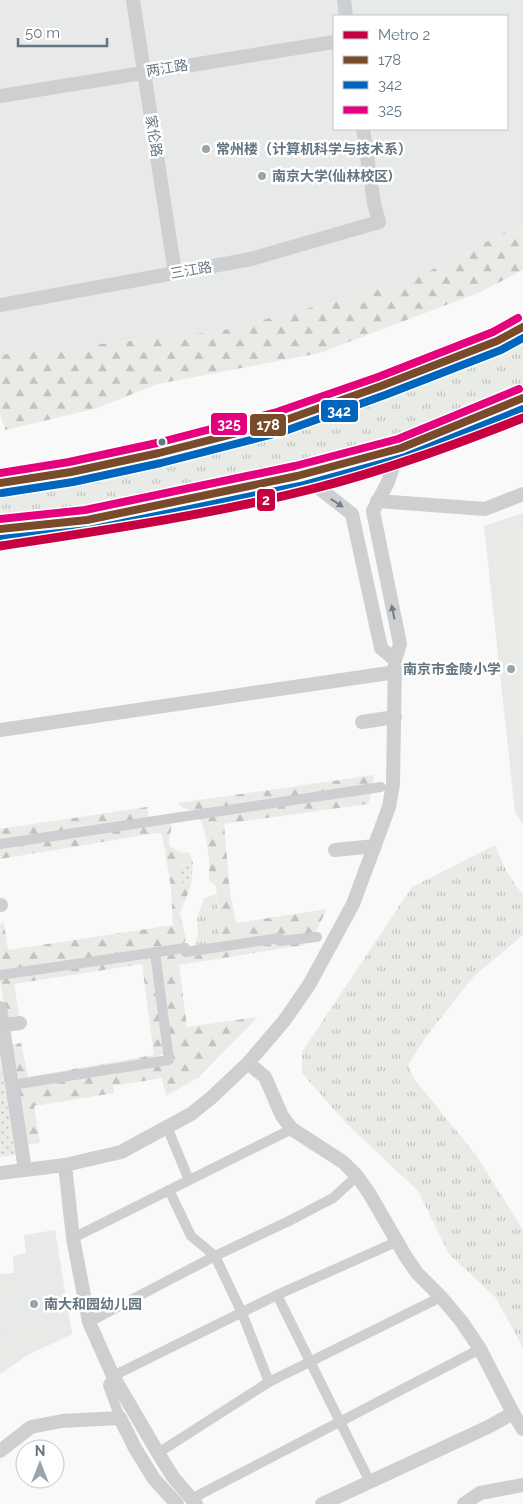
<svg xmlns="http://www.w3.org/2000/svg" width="523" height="1504" font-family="Raleway,'Noto Sans SC',sans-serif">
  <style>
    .built { fill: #e8e9e9; fill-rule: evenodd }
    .grass { fill: url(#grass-tufts) }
    .forest { fill: url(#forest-firs); fill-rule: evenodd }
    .park { fill: url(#park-dots) }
    .pitch { fill: #e8ebe6 }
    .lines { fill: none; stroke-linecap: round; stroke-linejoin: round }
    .primary-casing { stroke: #d5d6d7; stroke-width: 24 }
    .pedestrian { stroke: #cecfd0; stroke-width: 10 }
    .minor { stroke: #cecfd0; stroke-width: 14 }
    .primary { stroke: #e1e2e2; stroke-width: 21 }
    .bus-1-casing { stroke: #fff; stroke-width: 11 }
    .bus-2-casing { stroke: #fff; stroke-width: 11 }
    .bus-3-casing { stroke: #fff; stroke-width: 11 }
    .bus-1 { stroke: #7a4b2a; stroke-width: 8 }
    .bus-2 { stroke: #0065bd; stroke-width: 8 }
    .bus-3 { stroke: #e5007d; stroke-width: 8 }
    .metro-1-casing { stroke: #fff; stroke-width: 12 }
    .metro-1 { stroke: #c7003f; stroke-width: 9 }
    .oneway { fill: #707f8b }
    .poi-dot { fill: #99a4ac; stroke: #fff; stroke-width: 2 }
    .bus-dot { fill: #657683; stroke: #fff; stroke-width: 2 }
    .labels { text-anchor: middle; stroke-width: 5; stroke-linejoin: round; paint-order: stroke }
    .street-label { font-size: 14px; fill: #657683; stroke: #fff }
    .poi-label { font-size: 14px; font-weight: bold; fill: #657683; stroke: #fff; text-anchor: start }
    .line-badge { stroke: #fff; stroke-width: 2 }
    .badge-label { font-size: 14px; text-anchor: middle; font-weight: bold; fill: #fff }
  </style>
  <defs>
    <pattern id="grass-tufts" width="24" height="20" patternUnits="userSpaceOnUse" patternTransform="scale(1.25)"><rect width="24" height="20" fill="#e8ebe6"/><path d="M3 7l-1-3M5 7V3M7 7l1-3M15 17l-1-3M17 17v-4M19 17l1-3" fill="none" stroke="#c0c3c0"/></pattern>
    <pattern id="forest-firs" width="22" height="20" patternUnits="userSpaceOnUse" patternTransform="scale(1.25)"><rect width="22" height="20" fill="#e8ebe6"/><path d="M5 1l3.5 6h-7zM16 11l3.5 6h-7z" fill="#c0c3c0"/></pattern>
    <pattern id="park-dots" width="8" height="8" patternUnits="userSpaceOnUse" patternTransform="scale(1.25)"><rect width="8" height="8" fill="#e8ebe6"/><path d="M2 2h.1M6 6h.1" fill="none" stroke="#c0c3c0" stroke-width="1.8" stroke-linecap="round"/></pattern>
  </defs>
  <rect width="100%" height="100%" fill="#f9f9f9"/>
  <g class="built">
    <path d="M0,0H523V223L408,282L221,331L0,355ZM334,16H507V129H334Z"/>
    <path d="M523,513V825L515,812L484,526Z"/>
    <path d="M55,1230L72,1334L28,1355L0,1374V1274L14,1273L13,1256L26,1253L24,1235Z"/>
  </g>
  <g class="grass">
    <path d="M523,339V388C435,423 345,452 253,475C170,497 85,510 0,522V493C23,490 45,487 68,484C181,464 293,432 400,390C441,373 484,360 523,339Z"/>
    <path d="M495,845C502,863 510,880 523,894V935L474,976L428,1034L408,1065L415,1080L476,1155L523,1230V1348L496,1298L449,1254L418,1191L346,1123L302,1073V1052L412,887Z"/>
    <path d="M216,894L220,947L192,951L198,934L197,919L204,898Z"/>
  </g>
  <g class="forest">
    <path d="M523,223V270L480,292L320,353L158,384L94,409L5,430L0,413V355L221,331L408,282Z"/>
    <path d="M374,775L372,792L368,804L224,824L230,893L236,923L327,909L317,929L305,945L179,965L187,1027L258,1017L199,1077L166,1096L162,1078L113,1086L114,1093L34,1106L40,1143L25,1145L9,1045L21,1043L28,1077L154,1055L142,964L14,984L19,1015L6,1018L0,981V924L4,923L8,950L173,925L171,888L162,834L157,833L0,859V829L147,807L148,814L144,822L163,819L171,825C172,833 167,838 170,846L182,853L189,852L193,862L180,864L183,886H191L180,913L186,939L182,948L220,947L216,886L209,881C210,856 208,836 198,814L182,807L178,803ZM169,1030L173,1064L161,1067L159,1055H164Z"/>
  </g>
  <g class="park">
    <path d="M193,862L191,886L183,887L180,864Z"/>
    <path d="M0,1058L15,1155L0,1157Z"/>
  </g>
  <g class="pitch">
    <path d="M523,526V738L512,739L492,538Z"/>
    <path d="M0,1280H13L14,1292L0,1294Z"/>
    <path d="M65,1322L68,1330L0,1362V1339L5,1336Z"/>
  </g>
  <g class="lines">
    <defs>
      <g id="primary">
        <path d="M0,483L71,472L159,453L280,422L381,386L497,341L523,327"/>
        <path d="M0,529L87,520L297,476L401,448L523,398"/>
      </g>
    </defs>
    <use href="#primary" class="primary-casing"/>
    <g class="pedestrian">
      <path d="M0,844L381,787"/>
      <path d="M0,975L185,948L186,952L279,938V941L317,937"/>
      <path d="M12,1085L169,1060L155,952"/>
      <path d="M167,1127L189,1180"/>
      <path d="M169,1190L191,1236L215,1256L242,1313L269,1382"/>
      <path d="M73,1238L292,1129"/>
      <path d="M277,1295L370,1482"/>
      <path d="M89,1322L215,1256L289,1221L333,1198L357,1176"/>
      <path d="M120,1418L108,1385L113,1376L277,1295L396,1242"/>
      <path d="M158,1453L269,1382L441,1297"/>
      <path d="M191,1499L480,1349"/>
    </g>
    <g class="minor">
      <path d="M133,0L175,273"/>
      <path d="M344,0L346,16"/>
      <path d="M0,96L334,42"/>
      <path d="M0,305L251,259L379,222L374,203L363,129"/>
      <path d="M297,476L310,481L352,514L381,648L395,660"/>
      <path d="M377,501L485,509L523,494"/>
      <path d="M362,722L395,717"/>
      <path d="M0,730L396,672"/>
      <path d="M335,850L375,846"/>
      <path d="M0,905H1"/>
      <path d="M0,1008L25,1170"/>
      <path d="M3,1025L20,1023"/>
      <path d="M248,1063L265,1077L282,1116L292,1129L343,1162L357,1176L369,1193L406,1257L417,1273L441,1297L462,1322L480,1349L513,1413L488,1427L322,1504"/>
      <path d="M65,1165L73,1238L89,1322L113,1376L158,1453L173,1477L196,1504"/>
      <path d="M0,1173L65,1165L121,1152L191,1114L211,1098L248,1063L284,1021L309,985L353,904L389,807L393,784L395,660L400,644L373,511L388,482L396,457L401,448"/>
      <path d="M513,1413L523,1429"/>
      <path d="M0,1451L31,1427L62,1421L120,1418L135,1448L154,1479L177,1504"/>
      <path d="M464,1504L480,1493L523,1485"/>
    </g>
    <use href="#primary" class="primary"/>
    <defs>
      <g id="bus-1">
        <path d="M0,483L71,472L159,453L280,422L381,386L497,341L523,327"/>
        <path d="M0,529L87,520L297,476L401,448L523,398"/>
      </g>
      <g id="bus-2">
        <path d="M2,493L73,482L161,463L282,432L385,395L501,350L523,338"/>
        <path d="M1,539L89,530L300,486L405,457L523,409"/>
      </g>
      <g id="bus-3">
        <path d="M0,473L69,462L157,443L277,412L378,377L493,332L518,318"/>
        <path d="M0,519L85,510L295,466L398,439L519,389"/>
      </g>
    </defs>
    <use href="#bus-1" class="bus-1-casing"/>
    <use href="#bus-2" class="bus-2-casing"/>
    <use href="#bus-3" class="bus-3-casing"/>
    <use href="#bus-1" class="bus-1"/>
    <use href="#bus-2" class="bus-2"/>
    <use href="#bus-3" class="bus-3"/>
    <defs>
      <path id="metro-1" d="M0,546C105,530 209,515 312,489C384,471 454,445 523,418"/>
    </defs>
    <use href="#metro-1" class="metro-1-casing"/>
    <use href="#metro-1" class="metro-1"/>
  </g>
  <defs><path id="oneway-solid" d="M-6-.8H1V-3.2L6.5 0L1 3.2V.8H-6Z" transform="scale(1.25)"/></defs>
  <g class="oneway">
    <use href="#oneway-solid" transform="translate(337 503) rotate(33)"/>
    <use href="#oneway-solid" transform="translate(393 612) rotate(-102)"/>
  </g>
  <g class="poi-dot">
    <circle cx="206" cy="149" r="5"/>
    <circle cx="262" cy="176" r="5"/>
    <circle cx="511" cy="669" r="5"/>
    <circle cx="34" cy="1304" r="5"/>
  </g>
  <circle class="bus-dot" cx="162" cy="442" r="4.5"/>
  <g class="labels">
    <g class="street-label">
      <text transform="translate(167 68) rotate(-9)" y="5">两江路</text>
      <text transform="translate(154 136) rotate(81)" y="5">家伦路</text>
      <text transform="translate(191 270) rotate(-10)" y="5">三江路</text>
    </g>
    <g class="poi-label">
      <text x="216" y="154">常州楼（计算机科学与技术系）</text>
      <text x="272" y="181">南京大学(仙林校区)</text>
      <text x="501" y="674" text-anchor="end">南京市金陵小学</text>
      <text x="44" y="1309">南大和园幼儿园</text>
    </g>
  </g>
  <g class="line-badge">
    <rect x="320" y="399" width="39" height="24" rx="5" fill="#0065bd"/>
    <rect x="210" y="412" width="38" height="24" rx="5" fill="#e5007d"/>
    <rect x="249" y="413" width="38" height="24" rx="5" fill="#7a4b2a"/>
    <rect x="256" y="488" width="20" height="24" rx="5" fill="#c7003f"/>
  </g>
  <g class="badge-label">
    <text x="339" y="416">342</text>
    <text x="229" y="429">325</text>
    <text x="268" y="430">178</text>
    <text x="266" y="505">2</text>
  </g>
  <rect x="333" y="15" width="175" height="115" fill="#ffffff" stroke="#c1c8cd"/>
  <rect x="343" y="31" width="25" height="8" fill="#c7003f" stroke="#c1c8cd"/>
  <text x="378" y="40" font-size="15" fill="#657683">Metro 2</text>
  <rect x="343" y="56" width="25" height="8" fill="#7a4b2a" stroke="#c1c8cd"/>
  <text x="378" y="65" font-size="15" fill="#657683">178</text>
  <rect x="343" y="81" width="25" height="8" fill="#0065bd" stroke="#c1c8cd"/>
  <text x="378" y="90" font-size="15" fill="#657683">342</text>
  <rect x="343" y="106" width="25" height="8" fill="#e5007d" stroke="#c1c8cd"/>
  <text x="378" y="115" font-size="15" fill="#657683">325</text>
  <g transform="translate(40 1464)"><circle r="24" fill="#ffffff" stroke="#c1c8cd"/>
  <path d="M0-4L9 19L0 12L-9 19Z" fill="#99a4ac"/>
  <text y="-8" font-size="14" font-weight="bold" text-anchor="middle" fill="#657683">N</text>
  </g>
  <path d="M18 38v8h89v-8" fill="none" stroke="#657683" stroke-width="2.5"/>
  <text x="25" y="38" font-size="15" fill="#657683" stroke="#ffffff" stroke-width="4" paint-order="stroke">50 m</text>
</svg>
